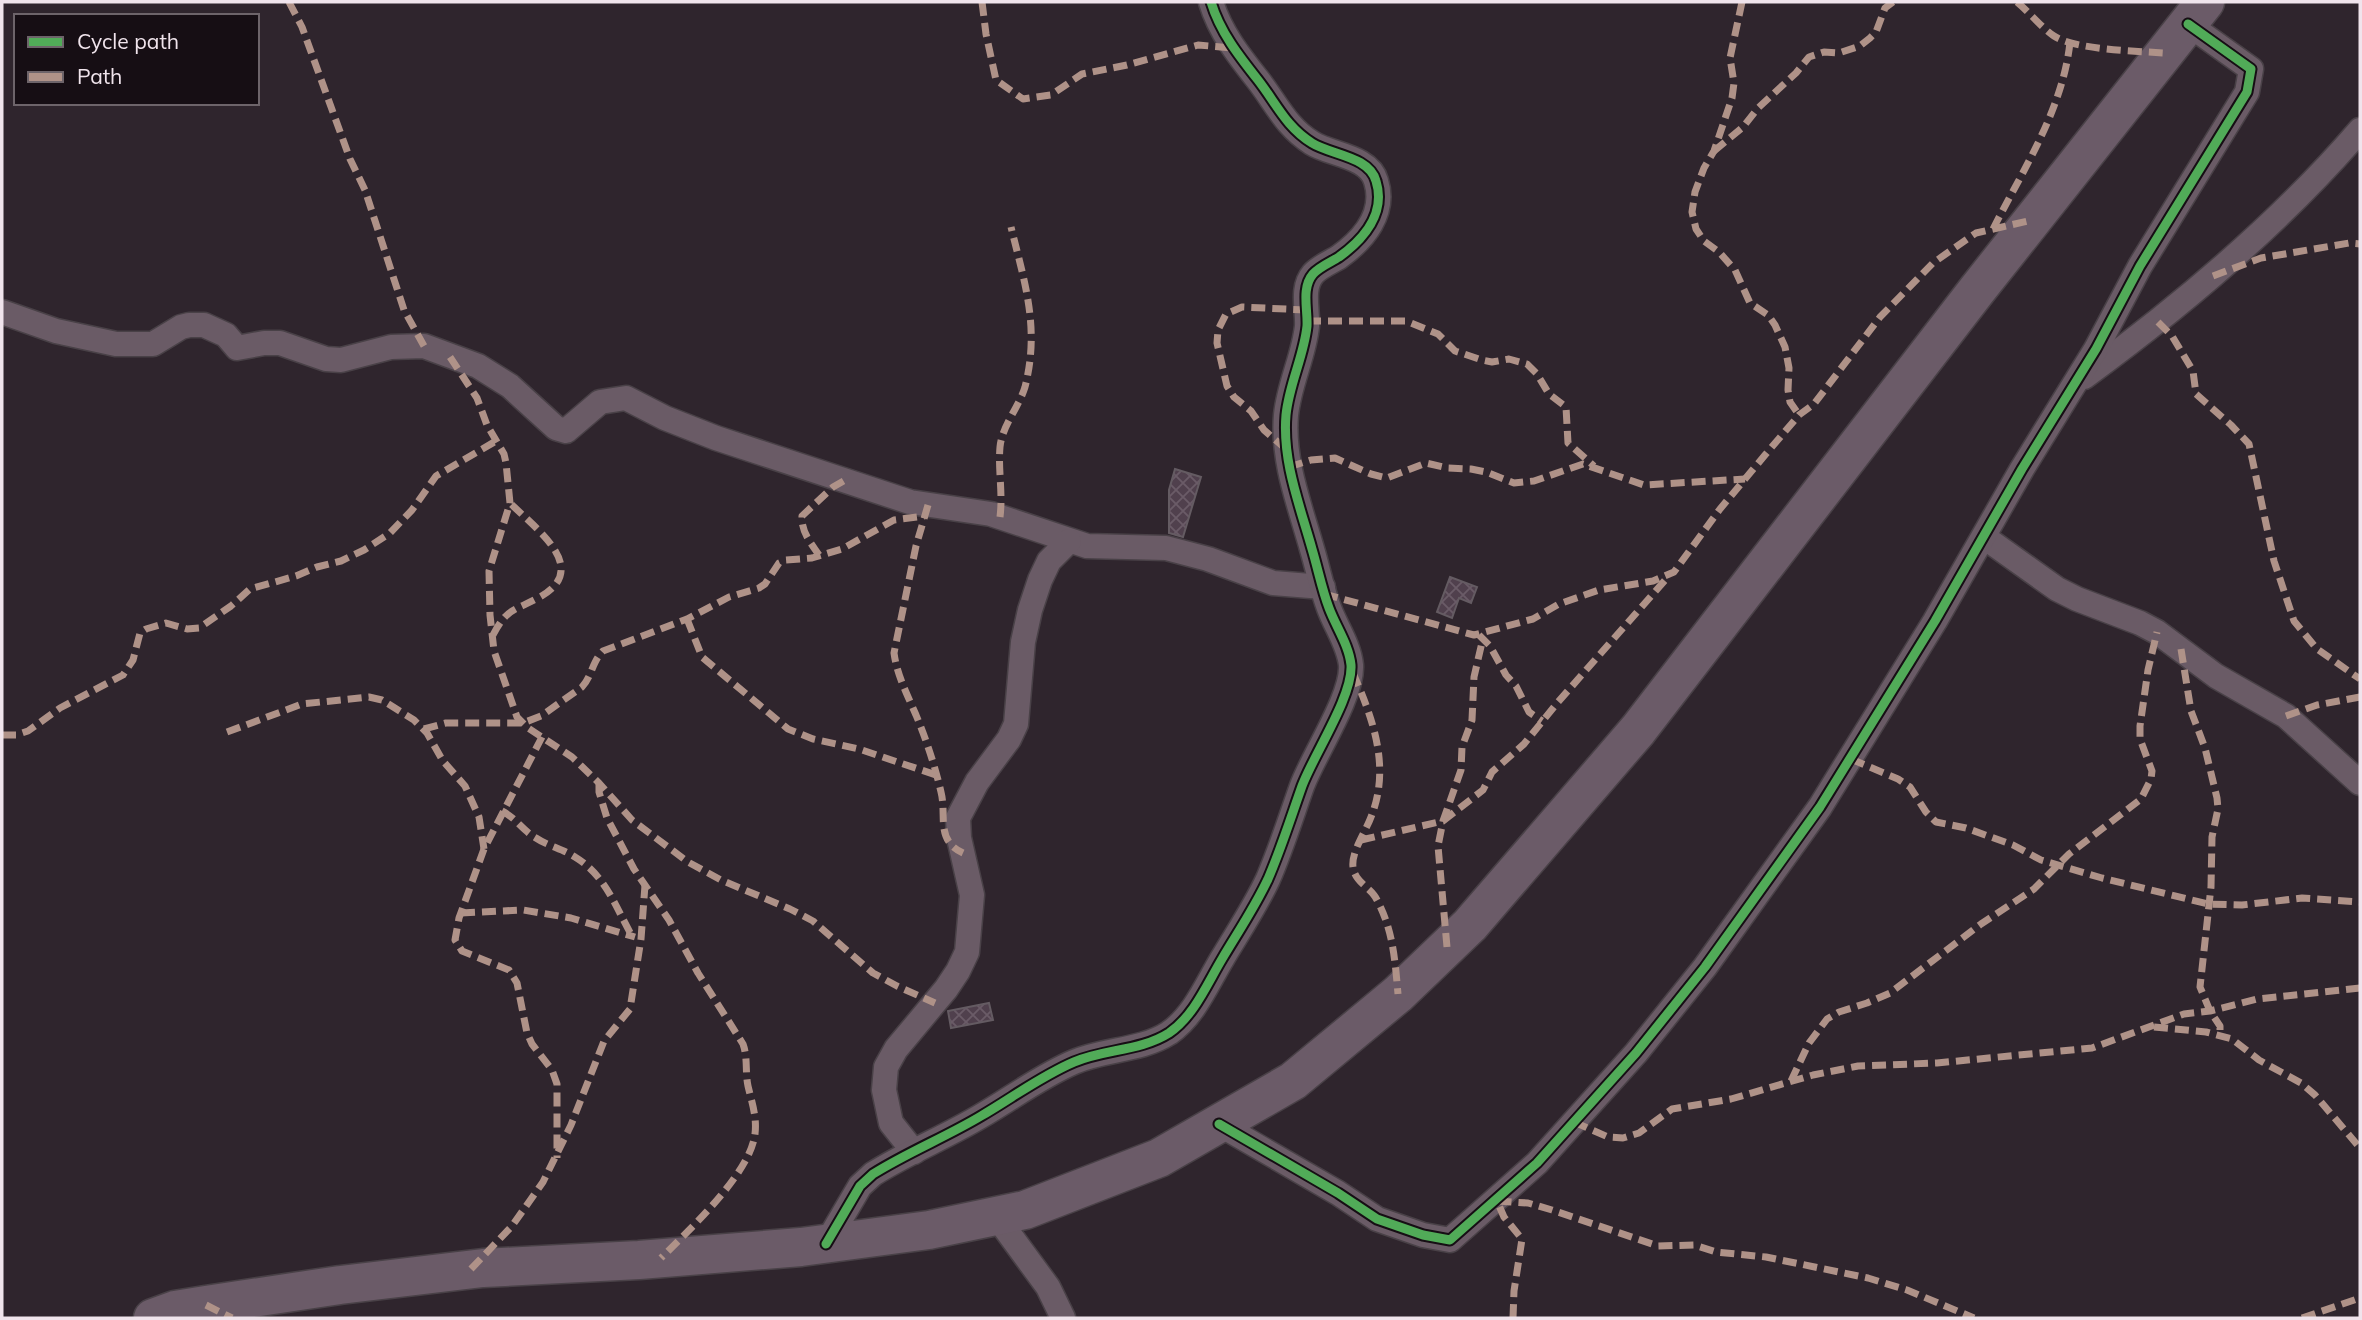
<svg xmlns="http://www.w3.org/2000/svg" width="2362" height="1320" font-family="Mulish,sans-serif">
  <style>
    .building { fill: url(#building-cross-hatch); stroke: #645b62; stroke-width: 2 }
    .lines { fill: none; stroke-linecap: round; stroke-linejoin: round }
    .street-casing { stroke: #494147; stroke-width: 27 }
    .primary-casing { stroke: #494147; stroke-width: 41 }
    .street { stroke: #6a5b66; stroke-width: 24 }
    .primary { stroke: #6b5b68; stroke-width: 38 }
    .quiet { stroke: #af9288; stroke-width: 7; stroke-dasharray: 14 7; stroke-linecap: butt }
    .cycleway-casing { stroke: #160e14; stroke-width: 13 }
    .cycleway { stroke: #51ab58; stroke-width: 9 }
  </style>
  <defs>
    <pattern id="building-cross-hatch" width="8" height="8" patternUnits="userSpaceOnUse" patternTransform="scale(1.75)"><rect width="8" height="8" fill="#50404d"/><path d="M0 0l8 8M0 8l8-8" fill="none" stroke="#6a5b67"/></pattern>
  </defs>
  <rect width="100%" height="100%" fill="#2f252d"/>
  <g class="building">
    <path d="M1175,469L1201,477L1183,537L1169,533V490Z"/>
    <path d="M1450,577L1477,587L1471,603L1459,598L1452,618L1437,612Z"/>
    <path d="M989,1003L993,1020L951,1028L948,1011Z"/>
  </g>
  <g class="lines">
    <defs>
      <g id="street">
        <path d="M2,312L56,331L116,344H153L181,327L189,325H204L226,335L237,348L264,343H280L326,359L341,360L391,347L424,346L478,366L510,386L556,428L566,431L600,402L626,398L665,418L716,438L910,502L991,514L1087,546L1166,548L1208,559L1273,583L1323,587"/>
        <path d="M2084,377C2184,304 2279,224 2360,130"/>
        <path d="M1984,537L2057,589L2077,599L2140,623L2157,632L2216,676L2286,716L2360,783"/>
        <path d="M1219,1124L1338,1193L1377,1219L1423,1235L1450,1240L1537,1163L1636,1053L1705,967L1820,807L1935,621L2022,469L2096,349L2140,266L2247,92L2251,69L2188,24"/>
        <path d="M914,1152L891,1123L884,1090L886,1067L896,1049L946,989L958,971L967,952L972,895L959,838L958,818L977,782L1009,739L1016,724L1023,642L1030,610L1040,580L1049,561L1069,541"/>
        <path d="M996,1216L1048,1287L1063,1318"/>
        <path d="M826,1244L860,1186L873,1174C908,1152 946,1137 981,1116C1012,1098 1041,1076 1074,1062C1104,1049 1141,1051 1169,1033C1194,1016 1207,984 1222,959C1238,932 1255,907 1268,879C1281,849 1291,817 1302,786C1314,754 1353,696 1351,665C1349,645 1336,627 1329,608C1322,590 1318,569 1312,549C1300,506 1282,461 1286,415C1289,384 1304,356 1307,326C1308,310 1301,288 1313,274C1319,267 1331,262 1339,257C1364,239 1386,213 1376,181C1369,156 1331,155 1312,143C1286,127 1276,103 1258,80C1239,56 1220,32 1211,2"/>
      </g>
      <path id="primary" d="M153,1318L175,1310L206,1305L340,1285L483,1268L639,1260L801,1247L929,1230L1025,1210L1159,1158L1293,1081L1398,994L1470,925L1638,730L1977,290L2205,2"/>
    </defs>
    <use href="#street" class="street-casing"/>
    <use href="#primary" class="primary-casing"/>
    <use href="#street" class="street"/>
    <use href="#primary" class="primary"/>
    <g class="quiet">
      <path d="M289,2L302,27L350,159L365,190L404,310L424,346"/>
      <path d="M982,2L986,34L996,80L1023,99L1051,95L1082,74L1127,65L1198,45L1233,48"/>
      <path d="M1742,2L1730,58L1734,83L1732,98L1714,151L1704,168L1695,192L1692,212L1696,229L1704,241L1719,252L1735,270L1750,303L1768,315L1775,325L1785,347L1789,368L1788,390L1790,402L1799,415"/>
      <path d="M2017,2C2029,12 2042,28 2054,36C2075,50 2138,51 2164,53"/>
      <path d="M1714,151L1743,127L1758,108L1796,73L1809,57L1824,52L1839,53L1860,46L1870,38L1876,32L1885,8L1893,2"/>
      <path d="M1993,229C2023,170 2063,109 2070,42"/>
      <path d="M2213,276L2261,258L2349,243L2360,244"/>
      <path d="M1307,321H1406L1438,334L1455,351L1482,360L1492,362L1509,359L1527,364L1537,374L1549,394L1566,407L1568,443L1594,466"/>
      <path d="M2158,322L2172,336L2193,371L2196,394L2231,425L2249,444L2274,561L2294,621L2317,649L2360,679"/>
      <path d="M450,357L477,398L487,425L504,454L506,463L510,503L489,571L490,615L494,651L517,717L528,728L572,757L599,783L632,820L688,862L721,880L790,909L813,921L873,973L897,986L935,1003"/>
      <path d="M1286,449L1264,430L1251,411L1234,397L1227,386L1217,343L1218,330L1226,314L1242,307L1306,310"/>
      <path d="M1289,467L1311,460L1335,458L1371,474L1387,478L1426,463L1448,468L1471,469L1486,472L1514,483L1534,481L1583,464L1644,485L1745,479"/>
      <path d="M928,505L916,546L894,653C897,675 907,694 916,715C926,739 935,766 941,792C947,816 935,840 963,853"/>
      <path d="M1000,517C1003,493 998,470 1000,447C1002,426 1019,407 1025,387C1040,328 1025,284 1011,227"/>
      <path d="M819,555C811,543 801,532 802,516L833,487L847,479"/>
      <path d="M1324,594L1474,635L1533,619L1559,604L1599,590L1653,581L1674,572L1720,509L1765,455L1799,415L1814,404L1880,317L1933,263L1976,233L2032,220"/>
      <path d="M687,619L702,657L788,729L813,739L859,749L936,775"/>
      <path d="M493,635C507,608 514,611 538,598C593,569 536,529 510,503"/>
      <path d="M1479,635L1490,646L1506,675L1516,686L1529,712L1542,721"/>
      <path d="M2181,649L2191,711L2205,748L2217,798L2218,809L2212,837L2211,887L2200,987L2210,1011L2220,1026V1035"/>
      <path d="M1353,673C1373,719 1391,767 1371,817C1366,831 1351,852 1353,867C1355,883 1371,887 1377,900C1393,930 1395,960 1398,994"/>
      <path d="M2286,716L2317,705L2360,697"/>
      <path d="M424,729L446,723H523L541,716L582,687C592,676 592,662 603,651L687,619L729,597L759,588L765,584L779,563L786,560L812,558L842,549L894,520L925,516"/>
      <path d="M227,732L302,704L369,697L382,700L414,720L427,733L443,761L465,786L479,817L484,849"/>
      <path d="M2,735H16L28,731L60,708L123,675L133,660L140,633L146,629L166,623L187,629L199,628L231,606L250,589L296,576L317,567L341,561L364,550L390,533L412,510L436,476L496,441"/>
      <path d="M542,737L484,849L459,918L455,940L462,951L509,970L517,983L527,1033L532,1044L552,1070L557,1084V1158"/>
      <path d="M1851,759L1898,779L1910,787L1926,812L1936,822L1966,828L2013,845L2041,860L2102,878L2208,904L2242,905L2302,898L2360,902"/>
      <path d="M599,783V792L607,818L634,869L669,920L698,973L743,1044C748,1058 745,1072 748,1086C752,1103 757,1117 755,1134C750,1174 689,1230 661,1258"/>
      <path d="M502,811C516,818 523,831 536,838C548,846 563,849 575,857C606,876 615,906 632,936"/>
      <path d="M1361,840L1443,821L1483,790L1492,772L1524,744L1558,702L1667,578"/>
      <path d="M461,913L523,910L571,918L635,937"/>
      <path d="M1447,947L1438,846L1443,821L1461,770L1462,747L1472,720L1474,677L1483,638"/>
      <path d="M2154,1027L2206,1032L2232,1039L2259,1060L2301,1083L2315,1095L2360,1148"/>
      <path d="M1791,1081L1809,1043L1827,1019L1839,1012L1867,1003L1890,993L1981,924L2034,889L2069,854L2141,799L2151,779L2152,771L2140,739V726L2148,670L2157,632"/>
      <path d="M1574,1122L1608,1137L1623,1138L1639,1133L1672,1109L1731,1099L1813,1075L1858,1066L1937,1063L2092,1048L2184,1014L2210,1011L2257,999L2360,988"/>
      <path d="M471,1269L512,1226L543,1182L571,1125L604,1041L630,1009L641,939L645,885"/>
      <path d="M206,1305L232,1318"/>
      <path d="M1513,1318L1514,1291L1522,1239L1504,1217L1497,1201L1528,1203L1552,1210L1658,1246L1694,1245L1716,1252L1766,1257L1868,1278L1907,1290L1974,1318"/>
      <path d="M2302,1318L2360,1298"/>
    </g>
    <defs>
      <g id="cycleway">
        <path d="M1219,1124L1338,1193L1377,1219L1423,1235L1450,1240L1537,1163L1636,1053L1705,967L1820,807L1935,621L2022,469L2096,349L2140,266L2247,92L2251,69L2188,24"/>
        <path d="M826,1244L860,1186L873,1174C908,1152 946,1137 981,1116C1012,1098 1041,1076 1074,1062C1104,1049 1141,1051 1169,1033C1194,1016 1207,984 1222,959C1238,932 1255,907 1268,879C1281,849 1291,817 1302,786C1314,754 1353,696 1351,665C1349,645 1336,627 1329,608C1322,590 1318,569 1312,549C1300,506 1282,461 1286,415C1289,384 1304,356 1307,326C1308,310 1301,288 1313,274C1319,267 1331,262 1339,257C1364,239 1386,213 1376,181C1369,156 1331,155 1312,143C1286,127 1276,103 1258,80C1239,56 1220,32 1211,2"/>
      </g>
    </defs>
    <use href="#cycleway" class="cycleway-casing"/>
    <use href="#cycleway" class="cycleway"/>
  </g>
  <rect width="2362" height="1320" fill="none" stroke="#f0e4ec" stroke-width="7"/>
  <rect x="14" y="14" width="245" height="91" fill="#160e14" stroke="#6d646a" stroke-width="2"/>
  <rect x="28" y="37" width="35" height="10" fill="#51ab58" stroke="#6d646a" stroke-width="2"/>
  <text x="77" y="49" font-size="21" fill="#f0e4ec">Cycle path</text>
  <rect x="28" y="72" width="35" height="10" fill="#af9288" stroke="#6d646a" stroke-width="2"/>
  <text x="77" y="84" font-size="21" fill="#f0e4ec">Path</text>
</svg>
